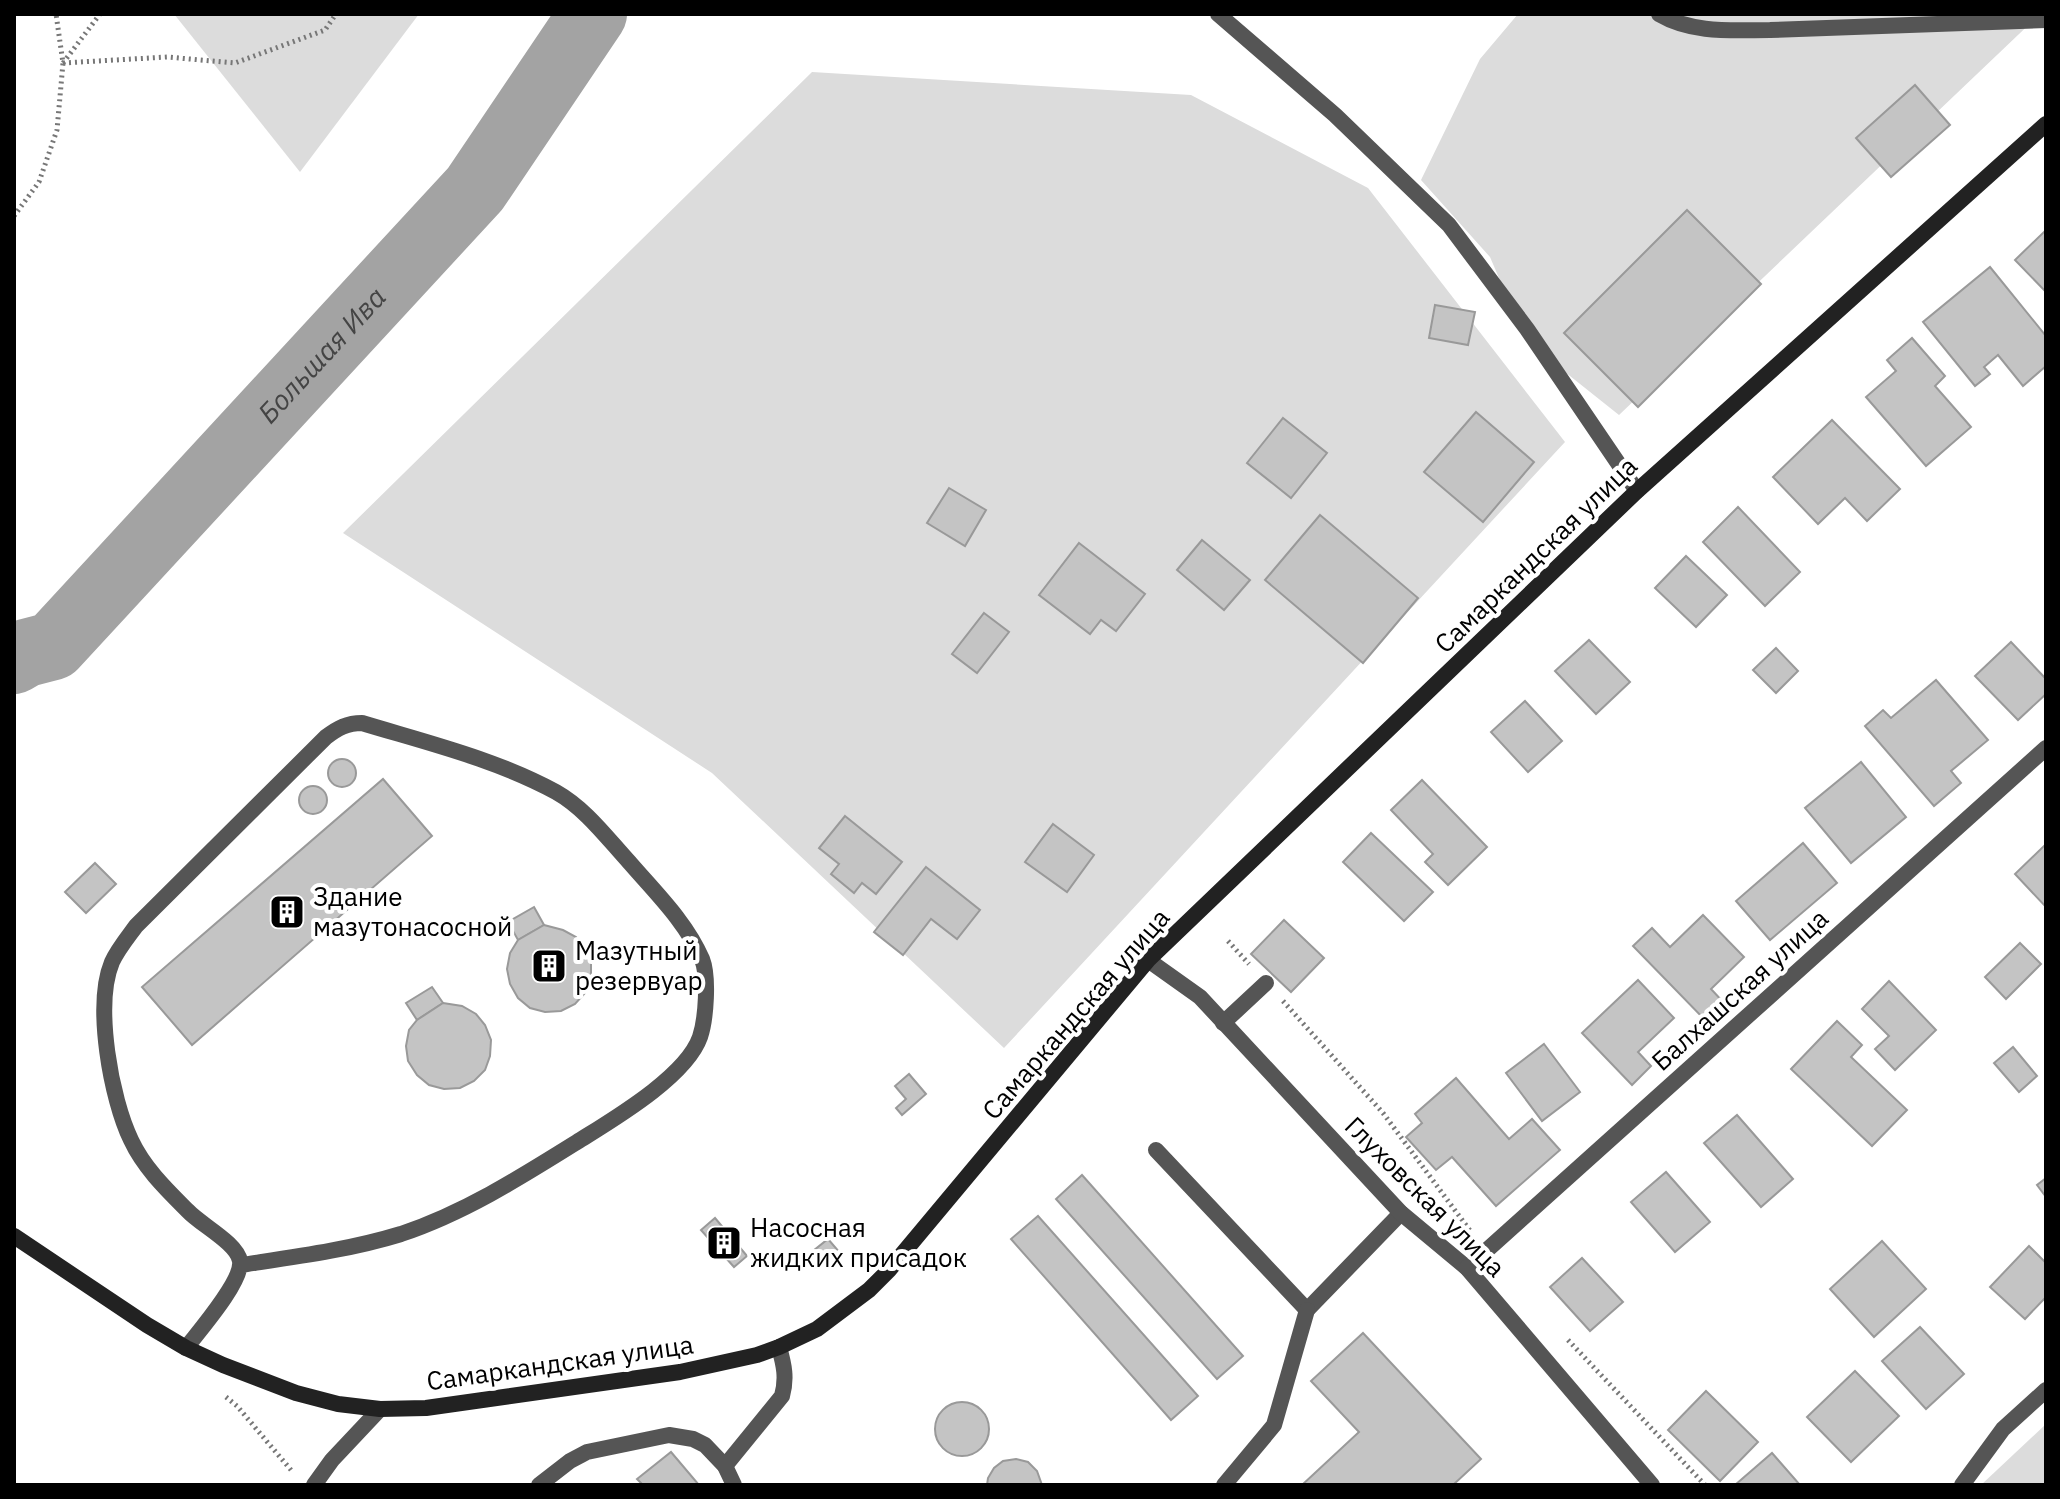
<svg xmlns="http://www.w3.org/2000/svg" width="2060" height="1499" font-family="'IBM Plex Sans',sans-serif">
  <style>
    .green { fill: #dcdcdc }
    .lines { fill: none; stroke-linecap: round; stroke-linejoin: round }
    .river { stroke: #a3a3a3; stroke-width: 68 }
    .building { fill: #c4c4c4; stroke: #999; stroke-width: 2 }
    .path { stroke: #777; stroke-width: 5; stroke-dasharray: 2 4; stroke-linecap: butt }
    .lane { stroke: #555; stroke-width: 16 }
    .street { stroke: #555; stroke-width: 16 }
    .secondary { stroke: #222; stroke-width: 16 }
    .labels { text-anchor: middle; stroke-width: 8; stroke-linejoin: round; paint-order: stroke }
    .street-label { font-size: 26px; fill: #000; stroke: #fff }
    .poi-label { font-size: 26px; fill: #000; stroke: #fff; text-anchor: start }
    .water-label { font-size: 28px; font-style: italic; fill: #444; stroke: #fff }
  </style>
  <rect width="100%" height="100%" fill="#fff"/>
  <g class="green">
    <path d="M174,14H419L300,172Z"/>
    <path d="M1518,14H2040L1619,415L1526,341L1490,257L1421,180L1480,59Z"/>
    <path d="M812,72L1191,95L1368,188L1565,442L1004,1048L712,773L343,533Z"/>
    <path d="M2046,1424V1485H1981Z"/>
  </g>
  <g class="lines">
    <path class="river" id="s1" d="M14,660L26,653L53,646L475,189L593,14"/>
  </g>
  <g class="building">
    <path d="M1915,85L1950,125L1891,177L1856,138Z"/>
    <path d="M1687,210L1761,284L1638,407L1564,333Z"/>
    <path d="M2046,230V292L2015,260Z"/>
    <path d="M1990,267L2046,336V366L2023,386L1998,355L1984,367L1990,374L1975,386L1923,322Z"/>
    <path d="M1435,305L1475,312L1468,345L1429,338Z"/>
    <path d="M1912,338L1945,376L1935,386L1971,427L1926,466L1866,397L1896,371L1887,360Z"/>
    <path d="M1476,412L1534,462L1483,522L1424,472Z"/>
    <path d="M1283,418L1327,453L1291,498L1247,463Z"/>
    <path d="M1832,420L1900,489L1867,521L1845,498L1818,524L1773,477Z"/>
    <path d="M949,488L986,510L965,546L927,523Z"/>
    <path d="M1738,507L1800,572L1765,606L1703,542Z"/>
    <path d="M1320,515L1418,598L1363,663L1265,580Z"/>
    <path d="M1202,540L1250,580L1224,610L1177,570Z"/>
    <path d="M1079,543L1145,594L1116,631L1101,620L1090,634L1039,595Z"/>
    <path d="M1686,556L1727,595L1696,627L1655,588Z"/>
    <path d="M984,613L1009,632L977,673L952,654Z"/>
    <path d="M1589,640L1630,682L1596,714L1555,671Z"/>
    <path d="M2011,642L2046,679V694L2018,720L1975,676Z"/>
    <path d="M1776,648L1798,671L1776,693L1753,670Z"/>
    <path d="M1936,680L1988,740L1951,771L1961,783L1934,806L1865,726L1883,710L1891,718Z"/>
    <path d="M1525,701L1562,741L1528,772L1491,732Z"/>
    <circle cx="342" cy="773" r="14"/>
    <path d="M1861,762L1906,817L1851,863L1805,808Z"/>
    <path d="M383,779L432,836L192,1045L142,987Z"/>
    <path d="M1422,780L1487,847L1448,885L1425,862L1433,854L1391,810Z"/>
    <circle cx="313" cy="800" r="14"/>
    <path d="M845,816L902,862L876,894L862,883L854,893L831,874L839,864L819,848Z"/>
    <path d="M1053,824L1094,855L1067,892L1025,862Z"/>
    <path d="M1371,833L1433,892L1404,921L1343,862Z"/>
    <path d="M1803,843L1837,883L1770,940L1736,901Z"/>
    <path d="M2046,844V907L2015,874Z"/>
    <path d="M95,863L116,884L86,913L65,892Z"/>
    <path d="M926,867L980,910L957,939L931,919L903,955L874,932Z"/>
    <path d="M534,907L544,925L518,940L508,922Z"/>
    <path d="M1703,915L1744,957L1711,989L1725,1004L1707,1022L1633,946L1652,928L1670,947Z"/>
    <path d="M1284,920L1324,958L1291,992L1251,954Z"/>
    <path d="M544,925L563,930L576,937L586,949L591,963V979L585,993L575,1004L561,1011L545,1012L530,1008L518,998L510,984L507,969L510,953L518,940Z"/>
    <path d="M2020,943L2041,964L2006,999L1985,977Z"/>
    <path d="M1638,980L1674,1018L1638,1052L1651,1066L1632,1085L1582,1033Z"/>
    <path d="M1889,981L1936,1030L1895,1070L1875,1049L1889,1036L1862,1009Z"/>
    <path d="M432,987L443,1003L417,1020L406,1003Z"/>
    <path d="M443,1003L462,1006L476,1014L485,1025L491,1040L490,1056L485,1070L474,1081L460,1088L444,1089L429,1085L417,1075L408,1061L406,1046L409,1030L417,1020Z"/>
    <path d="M1837,1021L1862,1045L1851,1057L1907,1110L1872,1146L1791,1069Z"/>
    <path d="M1544,1044L1580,1092L1542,1121L1506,1073Z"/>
    <path d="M2013,1047L2037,1076L2019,1092L1994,1063Z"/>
    <path d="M909,1074L926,1094L902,1115L896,1108L906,1099L895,1086Z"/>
    <path d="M1456,1078L1509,1139L1532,1119L1560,1150L1496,1206L1452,1157L1436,1170L1406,1137L1422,1123L1415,1114Z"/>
    <path d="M1737,1115L1793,1179L1761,1207L1704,1143Z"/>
    <path d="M1666,1172L1710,1222L1675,1252L1631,1202Z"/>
    <path d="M1082,1175L1243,1356L1217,1379L1056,1199Z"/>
    <path d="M2046,1178V1197L2037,1185Z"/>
    <path d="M1038,1216L1198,1396L1171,1420L1011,1239Z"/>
    <path d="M715,1218L747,1256L734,1267L701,1230Z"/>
    <path d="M828,1239L841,1254L826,1266L813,1251Z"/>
    <path d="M1882,1241L1926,1289L1874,1337L1830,1289Z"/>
    <path d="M2029,1246L2046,1263V1297L2025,1319L1990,1287Z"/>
    <path d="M1582,1258L1623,1302L1590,1331L1550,1287Z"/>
    <path d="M1920,1327L1964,1374L1926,1409L1882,1361Z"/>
    <path d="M1363,1333L1481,1459L1453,1485H1302L1359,1432L1311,1381Z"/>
    <path d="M1855,1371L1899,1416L1851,1462L1807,1417Z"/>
    <path d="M1706,1391L1758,1442L1720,1481L1668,1430Z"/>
    <circle cx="962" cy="1429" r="27"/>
    <path d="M671,1452L699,1485H643L637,1479Z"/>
    <path d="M1772,1453L1800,1485H1735Z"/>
    <path d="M1016,1459L1028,1462L1037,1471L1042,1485H987L988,1478L994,1468L1003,1461Z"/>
  </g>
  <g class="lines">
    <g class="path">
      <path d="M63,63L167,57L235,63L325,30L336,14"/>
      <path d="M63,63L100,14"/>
      <path d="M14,216L39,182L57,130L63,63L56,14"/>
      <path d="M1228,941L1249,964"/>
      <path d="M1283,1001L1383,1113L1471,1232"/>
      <path d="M1568,1340L1705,1485"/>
      <path d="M226,1397L237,1406L291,1470"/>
    </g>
    <g class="lane">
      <path d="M1218,14L1335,115L1449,225L1527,329L1637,491"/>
      <path d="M1659,14C1693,34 1733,30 1770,30L2046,20"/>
      <path d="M1223,1023L1266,983"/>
      <path d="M1156,1150L1307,1310L1401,1213"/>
      <path d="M186,1348C199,1331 243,1281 240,1261C237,1243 201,1225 188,1211C167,1190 144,1168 131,1140C111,1099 94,1005 112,962C118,949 128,937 136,926L326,737C338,728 347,723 362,723C428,743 495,759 556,792C586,809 607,838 630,863C656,893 686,922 702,959C709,977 706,1019 700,1037C686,1077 612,1120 577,1142C521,1177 464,1213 401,1234C349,1250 294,1257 241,1265"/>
      <path d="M725,1466L782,1396C787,1378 784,1365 779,1347"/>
      <path d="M539,1485L570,1461L587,1452L669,1435L693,1439L705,1445L725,1466L734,1485"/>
      <path d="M1224,1485L1274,1425L1307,1310"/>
      <path d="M1962,1485L2003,1429L2046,1390"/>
    </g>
    <g class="street">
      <path d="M1148,960L1200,997L1401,1213L1467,1268L1652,1485"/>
      <path d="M1467,1268L2046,748"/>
      <path d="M314,1485L332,1460L380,1409"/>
    </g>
    <path class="secondary" d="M14,1236L147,1325L186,1348L223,1365L296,1393L338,1404L380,1409L426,1408L680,1372L757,1355L779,1347L817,1329L869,1290L889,1270L1148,960L1637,491L2046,124"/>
  </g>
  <defs>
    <symbol id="building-square" viewBox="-11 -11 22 22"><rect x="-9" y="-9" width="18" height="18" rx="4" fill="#000" stroke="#fff"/><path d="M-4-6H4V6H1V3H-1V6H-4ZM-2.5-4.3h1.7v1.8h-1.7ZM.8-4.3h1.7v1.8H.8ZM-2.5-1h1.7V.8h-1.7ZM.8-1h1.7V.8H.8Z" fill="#fff"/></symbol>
  </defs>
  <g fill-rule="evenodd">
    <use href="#building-square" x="267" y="892" width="40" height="40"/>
    <use href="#building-square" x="529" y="946" width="40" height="40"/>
    <use href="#building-square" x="704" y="1223" width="40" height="40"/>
  </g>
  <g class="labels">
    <g class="street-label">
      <text transform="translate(1536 555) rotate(-44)" y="9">Самаркандская улица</text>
      <text transform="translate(1740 990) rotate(-42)" y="9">Балхашская улица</text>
      <text transform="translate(1076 1014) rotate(-49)" y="9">Самаркандская улица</text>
      <text transform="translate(1425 1197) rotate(45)" y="9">Глуховская улица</text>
      <text transform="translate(560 1363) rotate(-8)" y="9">Самаркандская улица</text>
    </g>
    <g class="poi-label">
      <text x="313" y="906">Здание<tspan x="313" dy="30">мазутонасосной</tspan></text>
      <text x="575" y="960">Мазутный<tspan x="575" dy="30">резервуар</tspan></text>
      <text x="750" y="1237">Насосная<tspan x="750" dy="30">жидких присадок</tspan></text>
    </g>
    <g class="water-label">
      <text dy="10" stroke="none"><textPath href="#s1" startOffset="438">Большая Ива</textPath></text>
    </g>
  </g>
  <rect width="2060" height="1499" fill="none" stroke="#000000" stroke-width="32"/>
</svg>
